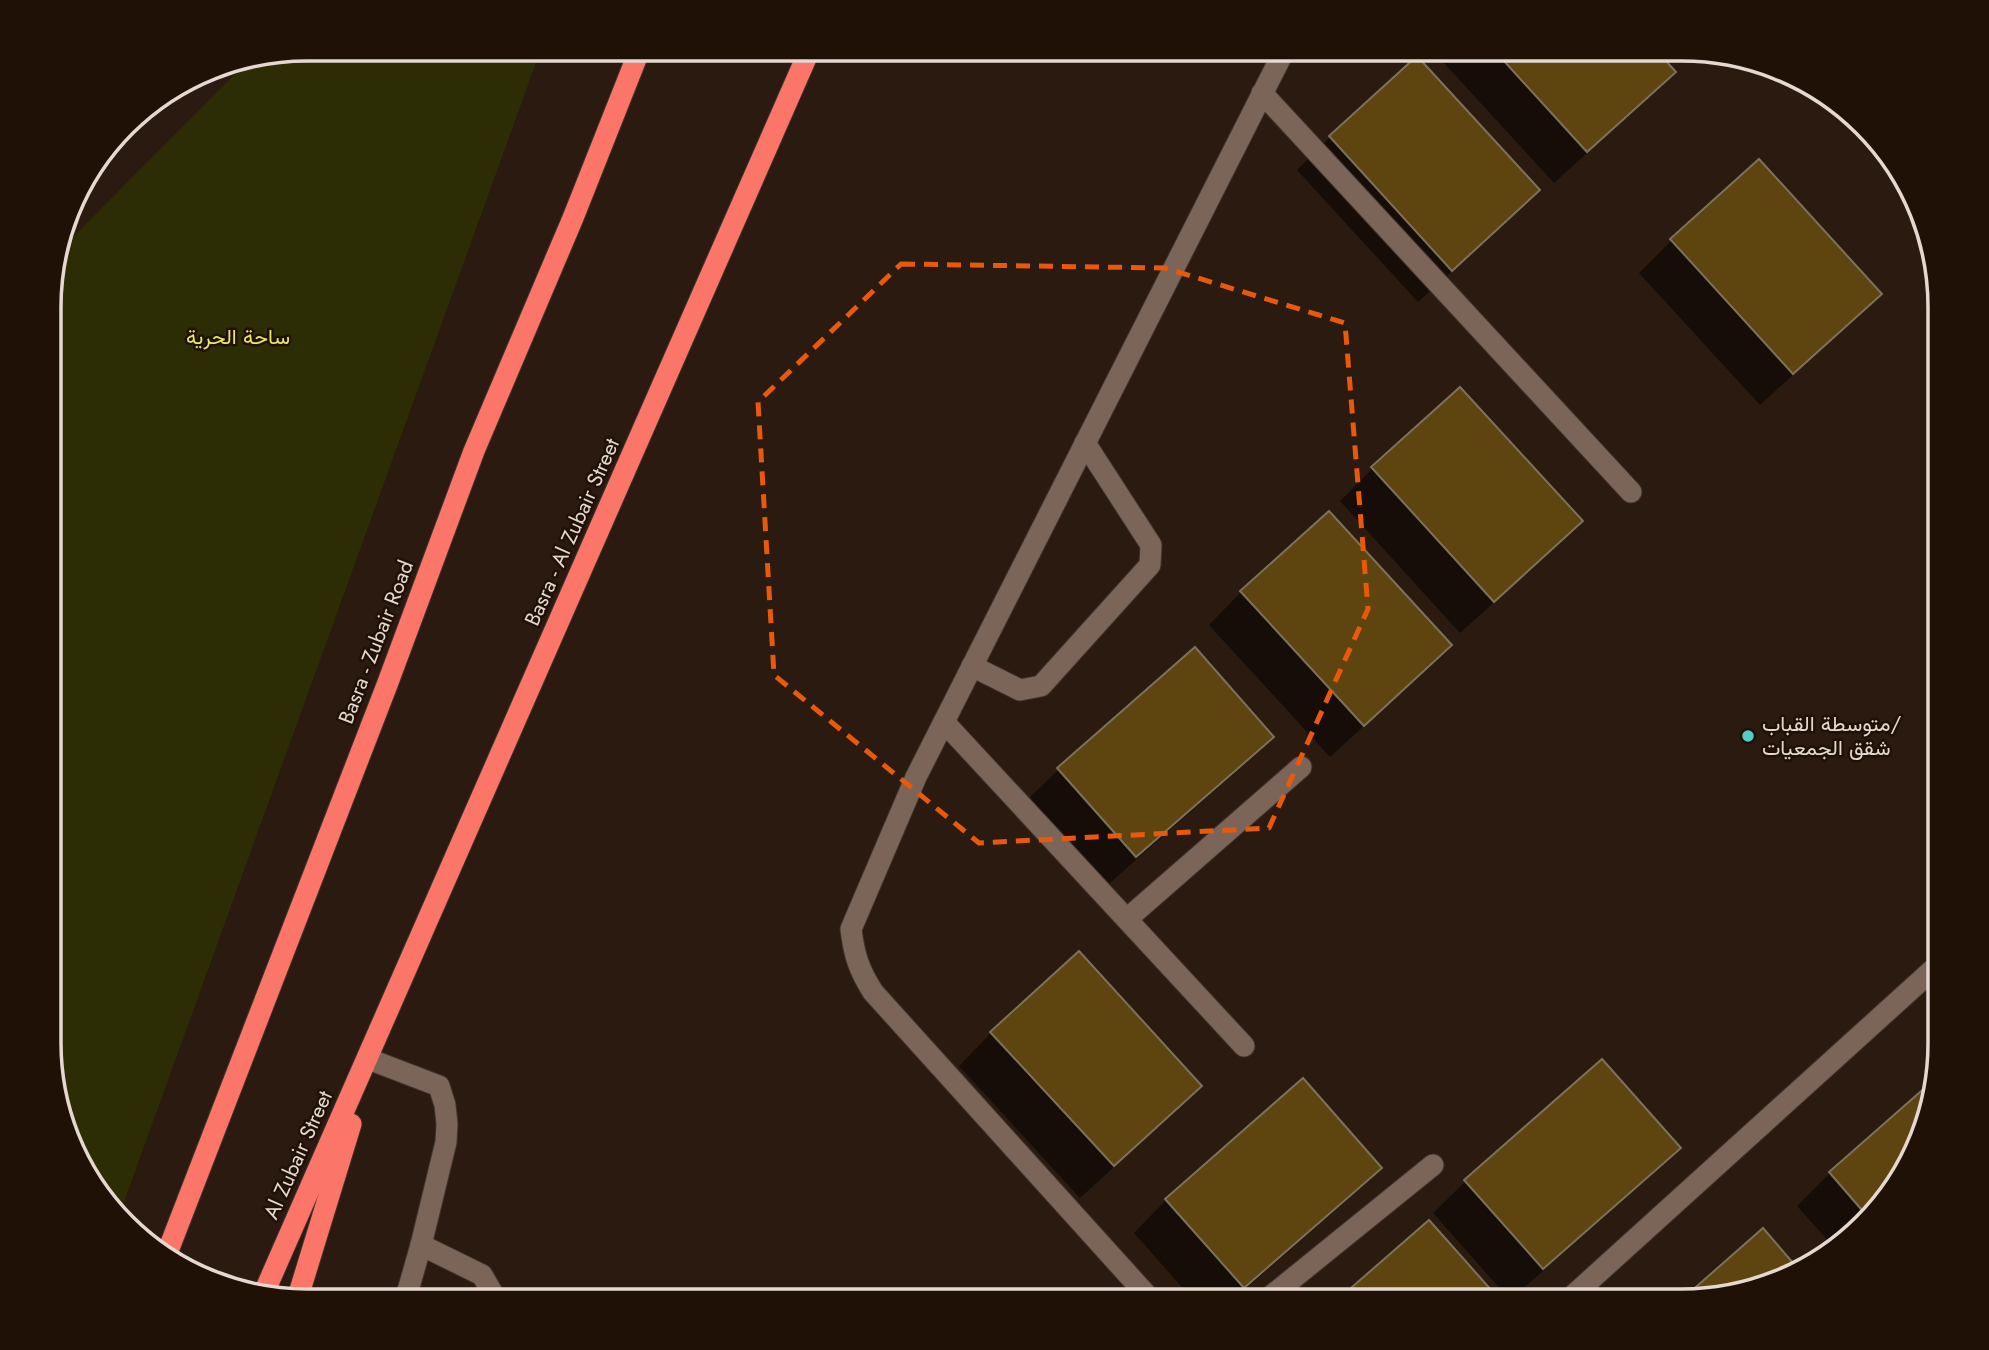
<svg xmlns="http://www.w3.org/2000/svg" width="1989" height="1350" font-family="Jost,Vazirmatn,sans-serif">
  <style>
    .green { fill: #2d2d05 }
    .shadow { fill: #0007 }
    .building { fill: #5e450f; stroke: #7c715d; stroke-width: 2 }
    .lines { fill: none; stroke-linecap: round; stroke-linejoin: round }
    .lane-casing { stroke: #40332e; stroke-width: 23 }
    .street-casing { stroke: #40332e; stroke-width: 23 }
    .highway-casing { stroke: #40332e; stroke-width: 23 }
    .lane { stroke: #7a6558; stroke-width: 21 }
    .street { stroke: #7a6558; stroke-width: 21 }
    .highway { stroke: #fb7569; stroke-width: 21 }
    .marked { fill: none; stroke: #e8590c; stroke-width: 5; stroke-dasharray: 14 9; stroke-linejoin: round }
    .poi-dot { fill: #53cdca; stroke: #201106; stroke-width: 2.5 }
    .labels { text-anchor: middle; stroke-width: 5; stroke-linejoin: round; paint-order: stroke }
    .park-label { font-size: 21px; fill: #e7e962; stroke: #201106 }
    .street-label { font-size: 21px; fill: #e4d8d1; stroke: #201106 }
    .poi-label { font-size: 21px; fill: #e4d8d1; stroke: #201106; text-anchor: start }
    .rim { fill: none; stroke: #e4d8d1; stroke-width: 3.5 }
  </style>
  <rect width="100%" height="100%" fill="#2a1a0f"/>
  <path class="green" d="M307,49H541L120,1213L84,1172L51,1076V274L57,253L248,61Z"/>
  <g class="shadow">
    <path d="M1435,49L1653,50L1673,72L1641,104L1554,183L1433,51Z"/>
    <path d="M1417,58L1538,190L1505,223L1418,302L1297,170L1330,137Z"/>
    <path d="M1759,162L1880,294L1847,326L1760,405L1639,273L1671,241Z"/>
    <path d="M1459,389L1580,521L1548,554L1460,633L1340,501L1372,469Z"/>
    <path d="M1241,592L1450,645L1417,677L1330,757L1209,625Z"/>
    <path d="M1272,736L1239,769L1103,889L1026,801L1059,769Z"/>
    <path d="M991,1033L1200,1086L1167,1119L1080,1198L959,1066Z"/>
    <path d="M1935,1081L1926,1126L1887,1200L1832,1245L1797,1206L1830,1173Z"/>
    <path d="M1679,1148L1646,1180L1510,1300L1433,1213L1466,1181Z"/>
    <path d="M1380,1168L1347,1200L1232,1301H1194L1134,1233L1166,1200Z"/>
    <path d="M1762,1231L1799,1272L1683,1301Z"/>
  </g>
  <g class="building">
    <path d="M1493,49L1656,50L1676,72L1587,152Z"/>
    <path d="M1417,56L1540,190L1452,271L1329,136Z"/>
    <path d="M1759,159L1882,294L1793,374L1670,239Z"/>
    <path d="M1460,387L1583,521L1494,602L1371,467Z"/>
    <path d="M1329,511L1452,645L1364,726L1240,591Z"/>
    <path d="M1195,647L1274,737L1136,857L1057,768Z"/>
    <path d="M1079,951L1202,1086L1114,1166L990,1032Z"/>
    <path d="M1602,1059L1681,1148L1543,1269L1464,1180Z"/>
    <path d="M1303,1078L1382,1168L1244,1288L1165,1199Z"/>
    <path d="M1936,1078L1926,1126L1887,1200L1867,1216L1829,1172Z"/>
    <path d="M1429,1220L1501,1301H1336Z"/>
    <path d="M1763,1228L1800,1271L1797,1274L1680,1301Z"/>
  </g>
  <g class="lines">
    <defs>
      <g id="lane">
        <path d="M371,1060L439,1086L445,1105L447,1124L446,1142L421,1245L405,1301"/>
        <path d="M421,1245L482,1275L497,1301"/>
      </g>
      <g id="street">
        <path d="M1262,93L1631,492"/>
        <path d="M972,666L1020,690L1041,686L1150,565L1151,545L1085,443"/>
        <path d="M944,722L1244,1046"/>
        <path d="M1127,919L1301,767"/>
        <path d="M1152,1301L873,992C859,970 854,955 851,929L916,777L1285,49"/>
        <path d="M1265,1301L1433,1165"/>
        <path d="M1567,1301L1939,964"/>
      </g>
      <g id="highway">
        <path d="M166,1256L387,685L474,451L573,218L640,49"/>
        <path d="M263,1295L810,49"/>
        <path d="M297,1300L351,1124"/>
      </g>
    </defs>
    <use href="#lane" class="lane-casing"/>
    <use href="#street" class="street-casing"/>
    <use href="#highway" class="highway-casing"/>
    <use href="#lane" class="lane"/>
    <use href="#street" class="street"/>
    <use href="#highway" class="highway"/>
  </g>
  <path class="marked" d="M901,264L1165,268L1345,323L1368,609L1269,828L979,843L774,675L758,402Z"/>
  <circle class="poi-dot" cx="1748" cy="736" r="7"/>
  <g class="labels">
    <g class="park-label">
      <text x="238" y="344">ساحة الحرية</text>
    </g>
    <g class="street-label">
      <text transform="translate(572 532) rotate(-66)" y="7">Basra - Al Zubair Street</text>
      <text transform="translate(376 642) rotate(-69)" y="7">Basra - Zubair Road</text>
      <text transform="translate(298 1155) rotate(-66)" y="7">Al Zubair Street</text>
    </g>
    <g class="poi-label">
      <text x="1762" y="731">متوسطة القباب/<tspan x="1762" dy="24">شقق الجمعيات</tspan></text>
    </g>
  </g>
  <path d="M0 0H1989V1350H0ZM307 61H1682A246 246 0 0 1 1928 307V1043A246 246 0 0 1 1682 1289H307A246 246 0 0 1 61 1043V307A246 246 0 0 1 307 61Z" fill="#201106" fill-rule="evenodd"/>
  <path class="rim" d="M307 61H1682A246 246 0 0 1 1928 307V1043A246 246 0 0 1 1682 1289H307A246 246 0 0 1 61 1043V307A246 246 0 0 1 307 61Z"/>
</svg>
